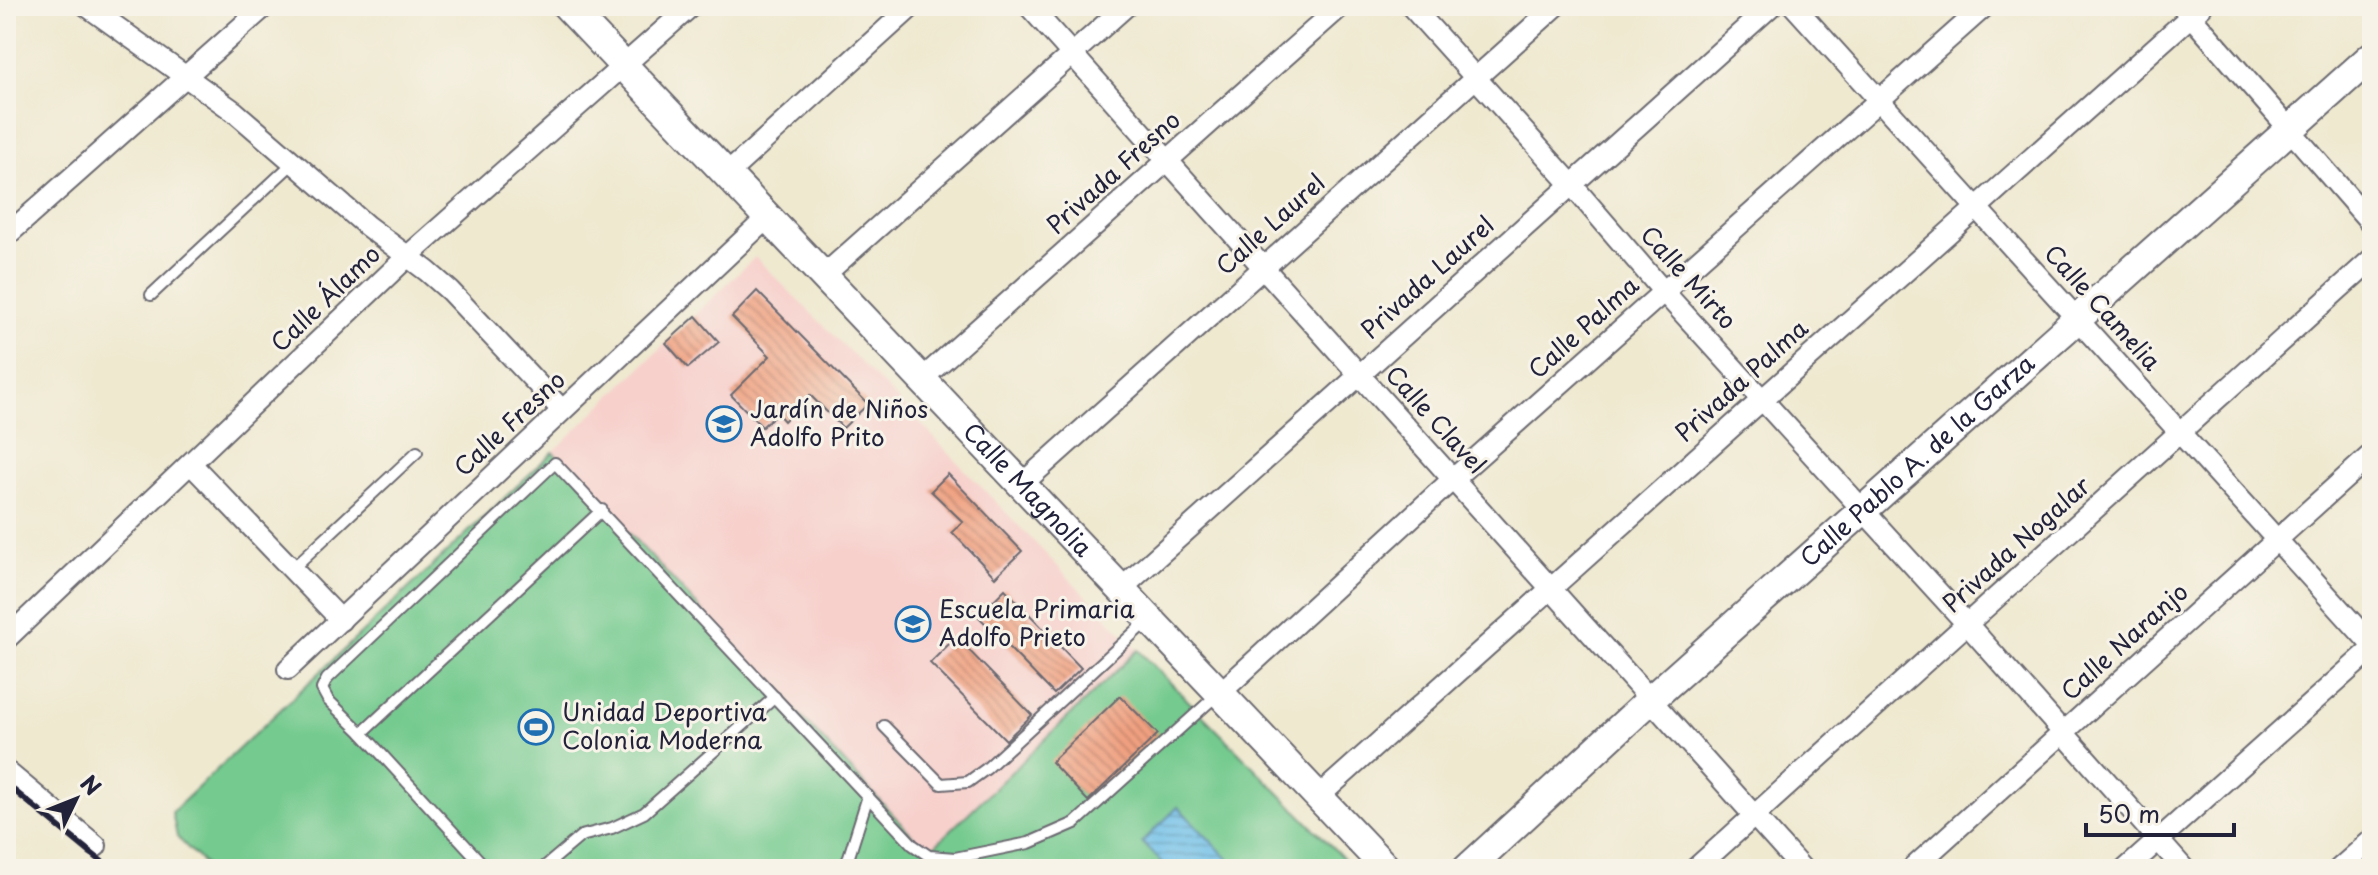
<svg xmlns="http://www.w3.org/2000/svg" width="2378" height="875" font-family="'Playpen Sans',sans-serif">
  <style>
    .built { fill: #f7d0cc }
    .garden { fill: #74ca8f; stroke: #4b7665; stroke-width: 2 }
    .water { fill: url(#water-rules); stroke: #487092; stroke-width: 2 }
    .building { fill: url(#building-back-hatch) }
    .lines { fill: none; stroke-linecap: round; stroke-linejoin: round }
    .lane-casing { stroke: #6a686f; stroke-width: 14 }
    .street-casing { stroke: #6a686f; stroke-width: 24 }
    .secondary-casing { stroke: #6a686f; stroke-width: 32 }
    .lane { stroke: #fff; stroke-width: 10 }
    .street { stroke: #fff; stroke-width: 20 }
    .secondary { stroke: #fff; stroke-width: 28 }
    .rail { stroke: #22223b; stroke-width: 6 }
    .labels { text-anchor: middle; stroke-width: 6; stroke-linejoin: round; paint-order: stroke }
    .street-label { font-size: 24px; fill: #22223b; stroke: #f7f3e8 }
    .poi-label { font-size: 24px; fill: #22223b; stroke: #f7f3e8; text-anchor: start }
  </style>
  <defs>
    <pattern id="water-rules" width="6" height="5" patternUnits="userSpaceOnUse" patternTransform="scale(2)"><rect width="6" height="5" fill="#6dbfe9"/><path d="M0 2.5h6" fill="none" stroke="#599bbe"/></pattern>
    <pattern id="building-back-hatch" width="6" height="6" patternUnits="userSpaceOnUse" patternTransform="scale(2)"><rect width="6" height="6" fill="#f0a080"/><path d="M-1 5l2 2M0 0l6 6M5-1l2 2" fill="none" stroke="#c2826a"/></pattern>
  </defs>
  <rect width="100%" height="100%" fill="#f7f3e8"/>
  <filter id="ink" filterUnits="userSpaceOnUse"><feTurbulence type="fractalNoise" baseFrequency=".0125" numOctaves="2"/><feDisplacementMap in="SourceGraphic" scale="16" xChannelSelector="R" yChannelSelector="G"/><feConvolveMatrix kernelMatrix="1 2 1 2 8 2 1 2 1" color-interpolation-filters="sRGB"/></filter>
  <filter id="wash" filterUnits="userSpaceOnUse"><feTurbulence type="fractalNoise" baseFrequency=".006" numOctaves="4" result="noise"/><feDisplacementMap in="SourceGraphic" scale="32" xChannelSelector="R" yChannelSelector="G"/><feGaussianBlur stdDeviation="1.8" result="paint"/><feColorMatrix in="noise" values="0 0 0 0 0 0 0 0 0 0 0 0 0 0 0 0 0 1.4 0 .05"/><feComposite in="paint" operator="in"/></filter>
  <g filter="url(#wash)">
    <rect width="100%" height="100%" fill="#efe9d0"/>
    <path class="built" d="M755,257L894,396L1138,650L928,853L553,452Z"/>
    <path class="garden" d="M553,452L928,852L1138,650L1354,869H209L177,837L172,812Z"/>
    <path class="water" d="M1178,807L1234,865L1230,869H1168L1142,842Z"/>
    <g id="blocks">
      <g class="building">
        <path d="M757,291L868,404L843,428L810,395L784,421L777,413L762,427L731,395L770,356L732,317Z"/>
        <path d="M696,316L719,342L688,368L666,343Z"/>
        <path d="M948,474L1022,551L995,577L952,532L963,522L931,491Z"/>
        <path d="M1005,589L1081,668L1054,694L978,616Z"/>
        <path d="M956,637L1032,715L1006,740L930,663Z"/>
        <path d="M1120,696L1158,734L1088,801L1051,762Z"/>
      </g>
    </g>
  </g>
  <g filter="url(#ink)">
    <use href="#blocks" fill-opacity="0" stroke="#6a686f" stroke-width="2"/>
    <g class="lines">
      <defs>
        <g id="lane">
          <path d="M151,295L294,162"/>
          <path d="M292,569L417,452"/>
          <path d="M884,726L941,784L968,782L986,769L1148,620"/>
          <path d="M362,733L328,700L322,689L327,679L555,463L913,845L929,856L955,858L1029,843L1075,823L1218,694"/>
          <path d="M487,869L362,733L602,510"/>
          <path d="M542,869L581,836L612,828L644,813L775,697"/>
          <path d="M845,869L868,796"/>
        </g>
        <g id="street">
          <path d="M87,6L235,112L367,226L427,271L450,291L562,410"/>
          <path d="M1029,6L1802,869"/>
          <path d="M1411,6L1572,185L1664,292L1967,624L2184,869"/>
          <path d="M1794,6L2372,645"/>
          <path d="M2183,7L2372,224"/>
          <path d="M727,174L912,6"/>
          <path d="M6,236L265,6"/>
          <path d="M823,276L1126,6"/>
          <path d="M922,379L1341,6"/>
          <path d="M192,465L341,620"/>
          <path d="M1022,484L1556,6"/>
          <path d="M1121,589L1771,6"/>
          <path d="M6,639L408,256L691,6"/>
          <path d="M288,669L768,217"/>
          <path d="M1220,693L1453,479L1985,6"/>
          <path d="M6,771L96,846"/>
          <path d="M1318,797L2202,6"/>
          <path d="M1695,869L2372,259"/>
          <path d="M1912,869L2372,454"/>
          <path d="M2126,869L2372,649"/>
          <path d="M2339,869L2372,840"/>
        </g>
        <g id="secondary">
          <path id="s1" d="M567,6L1387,869"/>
          <path id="s2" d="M1467,869L1649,701L2372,56"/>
        </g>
      </defs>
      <use href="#lane" class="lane-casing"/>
      <use href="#street" class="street-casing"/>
      <use href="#secondary" class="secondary-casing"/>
      <use href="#lane" class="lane"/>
      <use href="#street" class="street"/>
      <use href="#secondary" class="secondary"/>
      <path class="rail" d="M6,784L111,869"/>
    </g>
  </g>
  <defs>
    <symbol id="school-ring" viewBox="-11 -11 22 22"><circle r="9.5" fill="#f7f3e8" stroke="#1f6fb2" stroke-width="1.5"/><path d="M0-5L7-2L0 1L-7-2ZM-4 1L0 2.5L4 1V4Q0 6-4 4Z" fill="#1f6fb2"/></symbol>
    <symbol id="stadium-ring" viewBox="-11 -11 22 22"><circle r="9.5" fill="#f7f3e8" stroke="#1f6fb2" stroke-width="1.5"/><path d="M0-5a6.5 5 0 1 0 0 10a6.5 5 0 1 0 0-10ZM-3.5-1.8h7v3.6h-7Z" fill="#1f6fb2"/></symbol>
  </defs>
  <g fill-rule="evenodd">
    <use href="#school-ring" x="704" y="404" width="40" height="40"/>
    <use href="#school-ring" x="893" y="604" width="40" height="40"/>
    <use href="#stadium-ring" x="516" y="707" width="40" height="40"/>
  </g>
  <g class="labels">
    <g class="street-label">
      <text transform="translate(1114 173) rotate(-42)" y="8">Privada Fresno</text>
      <text transform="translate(1271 225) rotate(-42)" y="8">Calle Laurel</text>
      <text transform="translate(1428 278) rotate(-42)" y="8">Privada Laurel</text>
      <text transform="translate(1688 278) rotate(48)" y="8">Calle Mirto</text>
      <text transform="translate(326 299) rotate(-44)" y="8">Calle Álamo</text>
      <text transform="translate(2102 308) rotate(48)" y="8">Calle Camelia</text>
      <text transform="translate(1584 328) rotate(-42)" y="8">Calle Palma</text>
      <text transform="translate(1742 381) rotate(-42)" y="8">Privada Palma</text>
      <text transform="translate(1435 420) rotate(48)" y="8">Calle Clavel</text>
      <text transform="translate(510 424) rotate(-43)" y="8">Calle Fresno</text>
      <text dy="8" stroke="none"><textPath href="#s2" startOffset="608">Calle Pablo A. de la Garza</textPath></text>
      <text dy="8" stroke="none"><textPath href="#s1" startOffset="668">Calle Magnolia</textPath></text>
      <text transform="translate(2017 545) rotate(-42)" y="8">Privada Nogalar</text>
      <text transform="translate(2125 642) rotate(-42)" y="8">Calle Naranjo</text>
    </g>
    <g class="poi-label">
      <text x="750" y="418">Jardín de Niños<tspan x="750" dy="28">Adolfo Prito</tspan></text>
      <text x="939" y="618">Escuela Primaria<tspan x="939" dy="28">Adolfo Prieto</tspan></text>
      <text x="562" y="721">Unidad Deportiva<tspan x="562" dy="28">Colonia Moderna</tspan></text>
    </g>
  </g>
  <rect width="2378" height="875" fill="none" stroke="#f7f3e8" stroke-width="32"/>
  <g transform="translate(76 799) rotate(47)" stroke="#f7f3e8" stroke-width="6" paint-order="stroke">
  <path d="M0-6L14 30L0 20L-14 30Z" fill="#22223b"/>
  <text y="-12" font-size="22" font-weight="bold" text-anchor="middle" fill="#22223b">N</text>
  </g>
  <path d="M2086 823v12h148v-12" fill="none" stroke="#22223b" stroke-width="4"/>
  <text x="2098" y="823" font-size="24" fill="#22223b" stroke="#f7f3e8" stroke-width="6" paint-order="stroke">50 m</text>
</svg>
